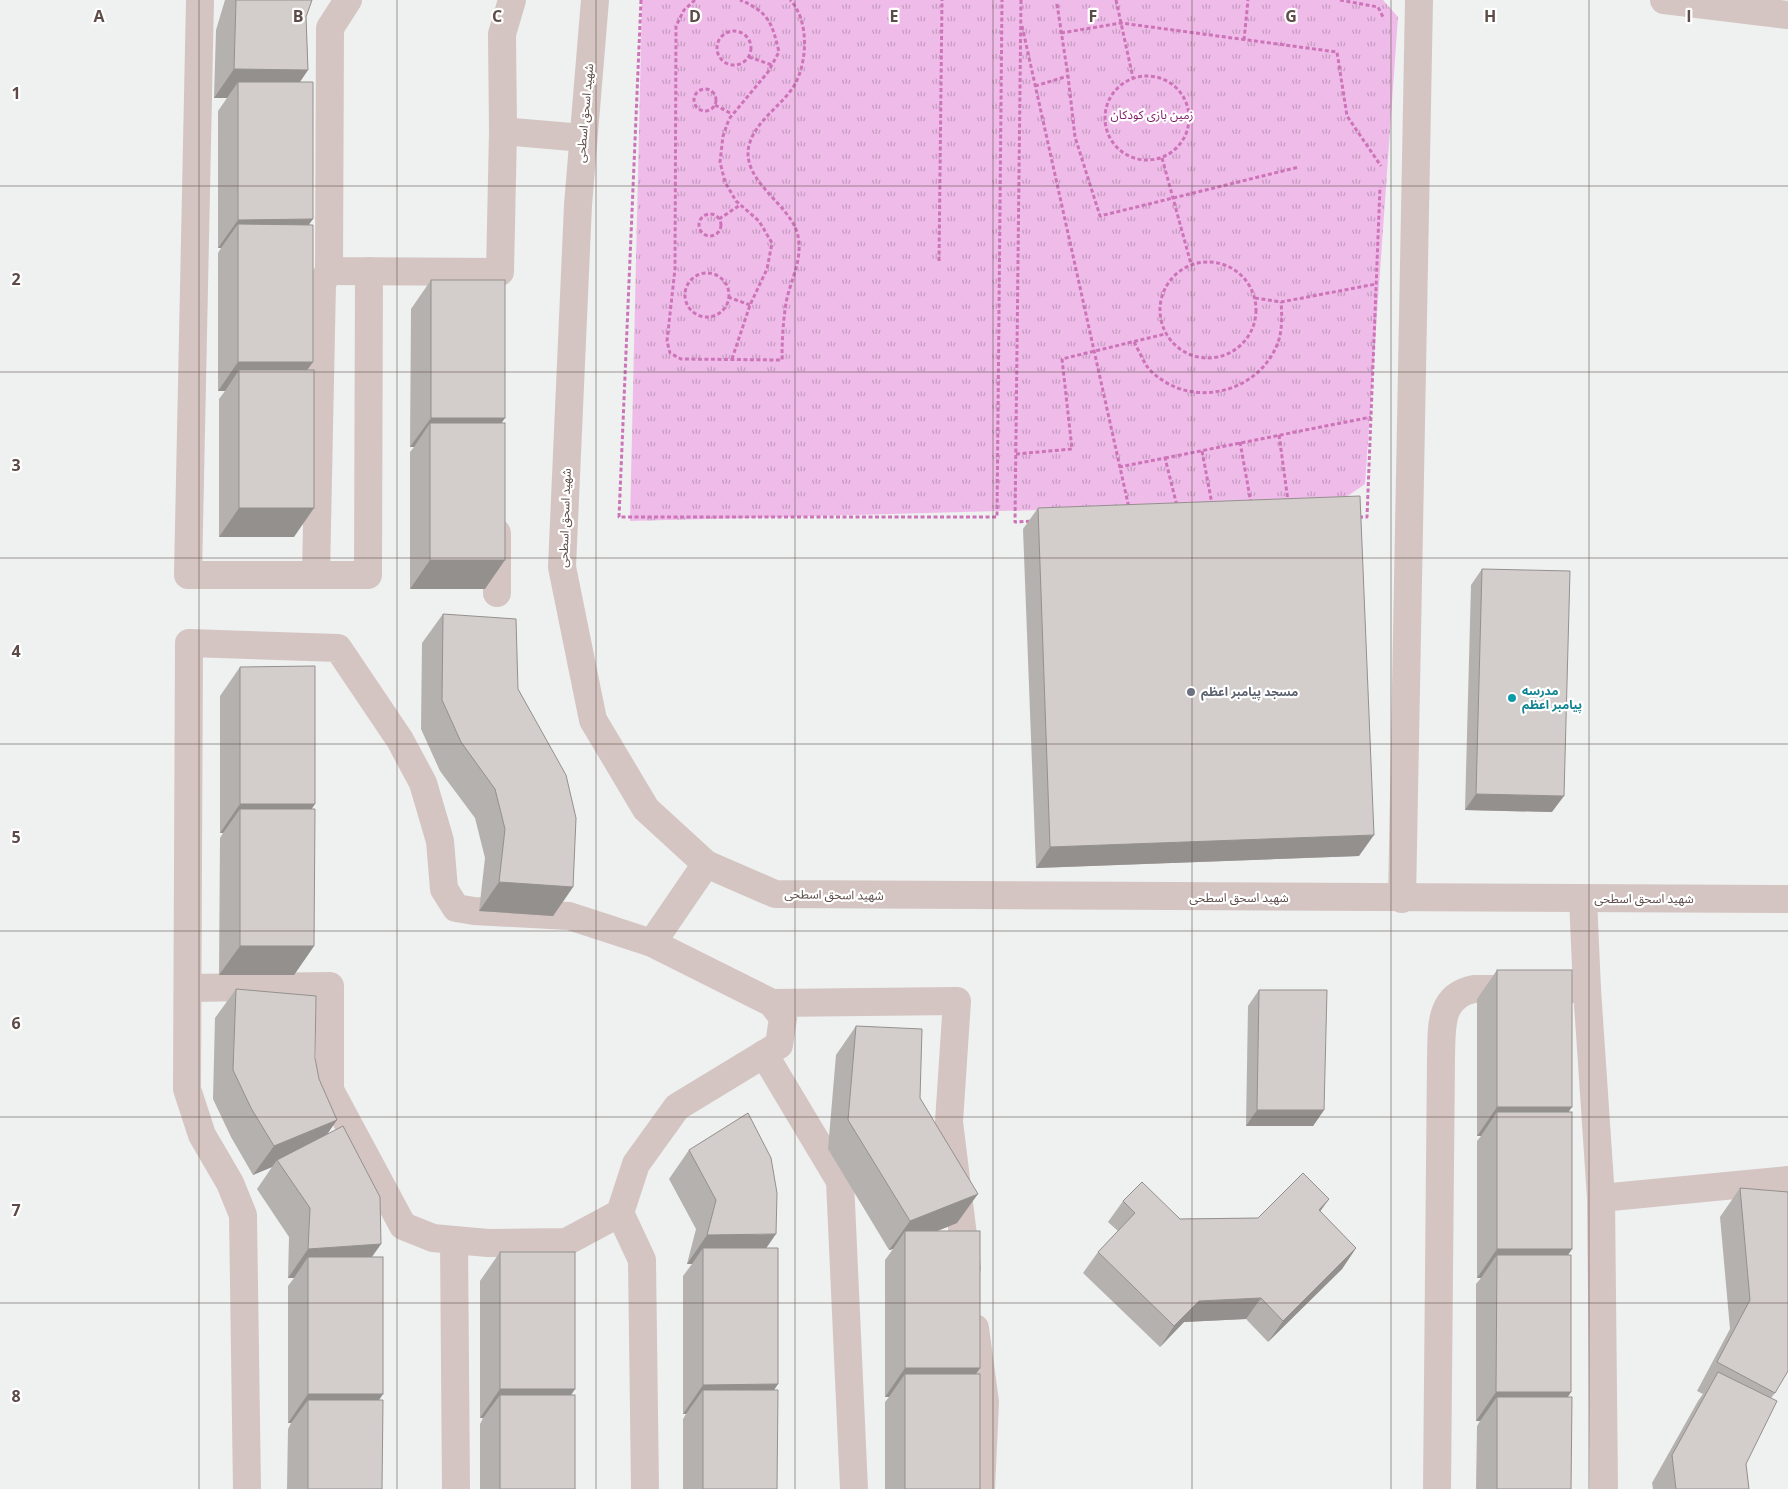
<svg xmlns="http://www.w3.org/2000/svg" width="1788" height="1489" font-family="'Open Sans','Noto Sans Arabic',sans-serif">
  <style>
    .park { fill: url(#park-tufts) }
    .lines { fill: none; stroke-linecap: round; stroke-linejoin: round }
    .path { stroke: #cd74b9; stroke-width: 3; stroke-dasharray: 4 2.5; stroke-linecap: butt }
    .minor { stroke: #d4c5c2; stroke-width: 28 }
    .wall { fill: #b5b1af }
    .shaded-wall { fill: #94908e }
    .building { fill: #d3cecb; stroke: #94908e }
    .grid { fill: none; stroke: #5c4b46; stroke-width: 1; stroke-opacity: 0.55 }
    .worship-dot { fill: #6b7280; stroke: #fff; stroke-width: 2 }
    .culture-dot { fill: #0f9aa8; stroke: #fff; stroke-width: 2 }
    .labels { text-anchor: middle; stroke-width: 4.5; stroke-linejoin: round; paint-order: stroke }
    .street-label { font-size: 12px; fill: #5c4b46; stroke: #fff }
    .park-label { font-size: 12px; fill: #7e1767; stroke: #fff }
    .culture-label { font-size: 12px; font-weight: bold; fill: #0d838f; stroke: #fff; text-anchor: start }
    .worship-label { font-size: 12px; font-weight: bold; fill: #5b616d; stroke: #fff; text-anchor: start }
    .grid-label { font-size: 16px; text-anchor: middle; font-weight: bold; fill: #5c4b46; stroke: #fff; stroke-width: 4.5; stroke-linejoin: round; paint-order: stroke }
  </style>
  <defs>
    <pattern id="park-tufts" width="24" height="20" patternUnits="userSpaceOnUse" patternTransform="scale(1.25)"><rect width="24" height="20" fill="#efbce9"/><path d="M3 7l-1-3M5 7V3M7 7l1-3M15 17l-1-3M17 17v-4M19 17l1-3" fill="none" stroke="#c59bbf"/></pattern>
  </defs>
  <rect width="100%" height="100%" fill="#eef1f0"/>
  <path class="park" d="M642,0H1383L1398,17L1365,484L1339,502L630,521Z"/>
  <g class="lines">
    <g class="path">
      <path d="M641,0L619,517H997L1002,0"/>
      <path d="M695,0L684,10L676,26L675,269L667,341L670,353L681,359L782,360C782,341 783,322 786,303C790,281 803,260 798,236C792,204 737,180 750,142C757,121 780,106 792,89C808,66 810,20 790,0"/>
      <path d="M1021,0L1015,522L1033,521"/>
      <path d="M1116,0L1133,78"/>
      <path d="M1340,0L1378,7L1384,19"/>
      <path d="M1057,4L1068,76L1075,137L1100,216L1299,167"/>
      <path d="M1022,26L1129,508"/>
      <circle cx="734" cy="48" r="17"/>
      <path d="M1061,33L1121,23L1337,52L1347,116L1381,166"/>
      <path d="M1244,40L1248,0"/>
      <path d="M749,57L772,65"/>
      <circle cx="1147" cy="118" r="42"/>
      <path d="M1035,86L1068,76"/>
      <circle cx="705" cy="100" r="11"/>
      <path d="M715,105L732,114"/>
      <path d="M1162,158L1191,264"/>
      <circle cx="710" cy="225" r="11"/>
      <path d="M719,219L740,205"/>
      <path d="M939,261L942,0"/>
      <circle cx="1208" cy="310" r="48"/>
      <circle cx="707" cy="295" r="22"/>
      <path d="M728,297L750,305"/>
      <path d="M1255,298L1281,302L1376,284"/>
      <path d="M1134,342C1138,349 1142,358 1146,365C1155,378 1173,388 1188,391C1227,399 1269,377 1280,336C1282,325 1282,314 1281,302"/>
      <path d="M732,359L750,305L767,269L772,243L759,221L736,201L725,182L720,162L723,136L729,119L768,72L779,52C772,23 769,12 740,0"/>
      <path d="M1279,435L1288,501"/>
      <path d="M1240,442L1251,503"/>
      <path d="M1202,451L1212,504"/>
      <path d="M1016,454L1072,449L1062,359L1165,334"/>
      <path d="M1165,458L1371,417"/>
      <path d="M1119,467L1165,458L1177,506"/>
      <path d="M1359,517H1367L1380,187"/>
    </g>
    <g class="minor">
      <path d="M200,0L188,575H368L369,271"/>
      <path d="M348,0L330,28L329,271L500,272L503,131L502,34L512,0"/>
      <path d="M595,0L578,205L562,567L593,720L646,809L706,864L775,894L1788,899"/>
      <path d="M1664,0L1788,15"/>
      <path d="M503,131L583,138"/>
      <path d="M316,575L322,283L329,271"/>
      <path d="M497,593V533"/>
      <path d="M1402,899L1419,0"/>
      <path d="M188,988L330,986V1090L403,1226L433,1238L454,1240L488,1243L566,1242L620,1213L636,1164L677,1107L779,1045L783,1018L772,1003L652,943"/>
      <path d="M1587,989L1601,1198L1604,1489"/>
      <path d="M772,1003L957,1001L949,1122L967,1268"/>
      <path d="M764,1054L840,1181L854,1489"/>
      <path d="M1601,1198L1788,1180"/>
      <path d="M620,1213L642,1260L645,1489"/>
      <path d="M454,1240L456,1489"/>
      <path d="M975,1328L985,1402L981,1489"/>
      <path d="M247,1489L243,1215L230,1183L202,1135L187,1089L189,643L338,648L400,740L423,783L440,841L444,889L456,908L474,911L569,916L652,943L706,864"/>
      <path d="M1437,1489L1441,1058C1442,1029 1438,996 1474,989H1587L1583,899"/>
    </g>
  </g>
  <g class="wall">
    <path d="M225,0H312L306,17L308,70L300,82L309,225L313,362L307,370L294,537H219V399L225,391H218V253L221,248H218V111L227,98H214L216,30Z"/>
    <path d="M431,280L502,423L485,589H410V452L414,447H410L411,309Z"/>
    <path d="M1038,508L1359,856L1036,868L1023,529Z"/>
    <path d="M1482,569L1552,812L1465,810L1471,585Z"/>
    <path d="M443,614L518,689L573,887L553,916L479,911L485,858L475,818L440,771L421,729L422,643Z"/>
    <path d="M240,667L315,804L311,809L314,946L294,975H219L220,838L223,833H220V696Z"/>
    <path d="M1497,970L1569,1112L1572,1249L1568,1255L1571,1392L1568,1397L1571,1489H1476L1477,1426L1480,1421H1476V1284L1481,1278H1477V1141L1481,1136H1477V999Z"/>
    <path d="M236,989L315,1058L327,1134L381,1244L372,1257L383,1394L379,1400L382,1489H287L288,1429L291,1423H288V1286L294,1278H288L289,1237L257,1189L272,1167L253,1175L231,1137L213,1099L215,1018Z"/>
    <path d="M1259,990L1324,1110L1313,1126H1246L1248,1006Z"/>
    <path d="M856,1026L920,1098L957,1223L937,1231L980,1368L976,1374L980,1489H885V1402L889,1397H885V1260L893,1249L889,1250L828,1149L836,1055Z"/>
    <path d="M689,1150L767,1248L778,1384L774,1390L777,1489H683V1419L686,1414H683V1276L692,1264H687L696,1229L669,1179Z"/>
    <path d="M1740,1188L1775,1393L1771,1398L1746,1464L1749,1489H1653L1652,1483L1698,1401L1703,1394L1697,1391L1730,1329L1720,1217Z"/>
    <path d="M1329,1199L1320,1211L1356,1248L1342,1269L1268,1342L1246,1319L1184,1322L1160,1347L1083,1273L1098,1252L1118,1231L1108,1222L1123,1201L1180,1219L1258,1218Z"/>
    <path d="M500,1252L575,1389L571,1395L575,1489H480V1424L483,1418H480V1281Z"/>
  </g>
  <g class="shaded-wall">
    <path d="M234,69L308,70L288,99L238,82L227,98H214Z"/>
    <path d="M313,219L292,248L238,224L221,248H218L238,220Z"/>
    <path d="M238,362H313L292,391L239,370L225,391H218Z"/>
    <path d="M431,418H505L485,447L430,423L414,447H410Z"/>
    <path d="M239,508H314L294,537H219Z"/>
    <path d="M430,560H505L485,589H410Z"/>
    <path d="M1476,794L1564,796L1552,812L1465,810Z"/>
    <path d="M240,804H315L295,833L240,809L223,833H220Z"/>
    <path d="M1374,835L1359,856L1036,868L1050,847Z"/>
    <path d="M499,882L573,887L553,916L479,911Z"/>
    <path d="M240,946H314L294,975H219Z"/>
    <path d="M1497,1107H1572L1552,1136L1497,1112L1481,1136H1477Z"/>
    <path d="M1257,1110H1324L1313,1126H1246Z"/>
    <path d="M337,1120L317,1149L277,1160L272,1167L253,1175L274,1146Z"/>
    <path d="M978,1194L957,1223L905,1244V1231L893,1249L889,1250L910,1221Z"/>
    <path d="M1329,1199L1314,1220L1319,1210Z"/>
    <path d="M776,1234L756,1263L703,1248L692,1264H687L707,1235Z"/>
    <path d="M381,1244L360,1273L308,1257L294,1278H288L308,1249Z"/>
    <path d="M1356,1248L1342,1269L1268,1342L1283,1321Z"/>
    <path d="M1497,1249H1572L1552,1278L1497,1255L1481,1278H1477Z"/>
    <path d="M1261,1298L1246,1319L1184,1322L1160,1347L1174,1326L1199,1301Z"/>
    <path d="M905,1368H980L960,1397L905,1374L889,1397H885Z"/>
    <path d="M778,1384L758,1413L703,1390L686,1414H683L703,1385Z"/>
    <path d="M500,1389H575L555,1418L500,1395L483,1418H480Z"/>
    <path d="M1496,1392H1571L1551,1421L1497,1397L1480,1421H1476Z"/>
    <path d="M308,1394H383L363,1423L308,1400L291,1423H288Z"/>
  </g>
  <g class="building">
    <path d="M236,0H312L306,17L308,70L234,69Z"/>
    <path d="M238,82H313V219L238,220Z"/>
    <path d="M238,224L313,225V362H238Z"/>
    <rect x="431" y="280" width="74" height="138"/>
    <rect x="239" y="370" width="75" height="138"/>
    <rect x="430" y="423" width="75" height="137"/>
    <path d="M1360,496L1374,835L1050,847L1038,508Z"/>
    <path d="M1482,569L1570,571L1564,796L1476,794Z"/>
    <path d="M443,614L516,619L518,689L566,775L576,818L573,887L499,882L505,829L495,789L461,742L442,700Z"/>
    <path d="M315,666V804H240V667Z"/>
    <path d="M240,809H315L314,946H240Z"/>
    <rect x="1497" y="970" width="75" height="137"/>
    <path d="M236,989L316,996L315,1058L319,1079L337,1120L274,1146L251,1108L233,1070Z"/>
    <path d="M1259,990H1327L1324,1110H1257Z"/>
    <path d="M856,1026L922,1029L920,1098L978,1194L910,1221L848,1120Z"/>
    <rect x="1497" y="1112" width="75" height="137"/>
    <path d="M748,1113L771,1158L777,1193L776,1234L707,1235L716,1200L689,1150Z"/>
    <path d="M343,1126L380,1197L381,1244L308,1249L310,1208L277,1160Z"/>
    <path d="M1303,1173L1329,1199L1319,1210L1356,1248L1283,1321L1261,1298L1199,1301L1174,1326L1098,1252L1135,1213L1123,1201L1142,1182L1180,1219L1258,1218Z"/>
    <path d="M1740,1188L1788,1192V1371L1775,1393L1717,1362L1750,1300Z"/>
    <rect x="905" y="1231" width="75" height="137"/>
    <path d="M703,1248H778V1384L703,1385Z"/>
    <rect x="500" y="1252" width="75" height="137"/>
    <path d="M1497,1255H1571V1392H1496Z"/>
    <rect x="308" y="1257" width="75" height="137"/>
    <path d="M1718,1372L1777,1401L1746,1464L1749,1489H1676L1672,1455Z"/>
    <rect x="905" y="1374" width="75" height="115"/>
    <path d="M703,1390H778L777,1489H703Z"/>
    <rect x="500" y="1395" width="75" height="94"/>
    <path d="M1497,1397H1572L1571,1489H1497Z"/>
    <path d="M308,1400H383L382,1489H308Z"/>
  </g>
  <path class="grid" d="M199,0V1489M397,0V1489M596,0V1489M795,0V1489M993,0V1489M1192,0V1489M1391,0V1489M1589,0V1489M0,186H1788M0,372H1788M0,558H1788M0,744H1788M0,931H1788M0,1117H1788M0,1303H1788"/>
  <circle class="worship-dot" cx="1191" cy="692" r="5"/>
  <circle class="culture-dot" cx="1512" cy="698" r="5"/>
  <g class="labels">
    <g class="street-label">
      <text transform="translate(585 113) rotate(-85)" y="4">شهید اسحق اسطحی</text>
      <text transform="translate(565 518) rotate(-88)" y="4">شهید اسحق اسطحی</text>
      <text transform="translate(834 895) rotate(1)" y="4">شهید اسحق اسطحی</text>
      <text x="1239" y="902">شهید اسحق اسطحی</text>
      <text x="1644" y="903">شهید اسحق اسطحی</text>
    </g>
    <g class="park-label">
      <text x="1152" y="119">زمین بازی کودکان</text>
    </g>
    <g class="culture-label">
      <text x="1522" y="695">مدرسه<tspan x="1522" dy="14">پیامبر اعظم</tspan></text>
    </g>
    <g class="worship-label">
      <text x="1201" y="696">مسجد پیامبر اعظم</text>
    </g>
  </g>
  <g class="grid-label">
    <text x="99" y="22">A</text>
    <text x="298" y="22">B</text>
    <text x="497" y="22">C</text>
    <text x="695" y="22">D</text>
    <text x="894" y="22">E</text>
    <text x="1093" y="22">F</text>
    <text x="1291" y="22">G</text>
    <text x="1490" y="22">H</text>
    <text x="1689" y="22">I</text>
    <text x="16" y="99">1</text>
    <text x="16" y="285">2</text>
    <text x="16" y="471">3</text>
    <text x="16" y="657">4</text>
    <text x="16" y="843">5</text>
    <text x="16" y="1029">6</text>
    <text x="16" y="1216">7</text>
    <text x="16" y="1402">8</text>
  </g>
</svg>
